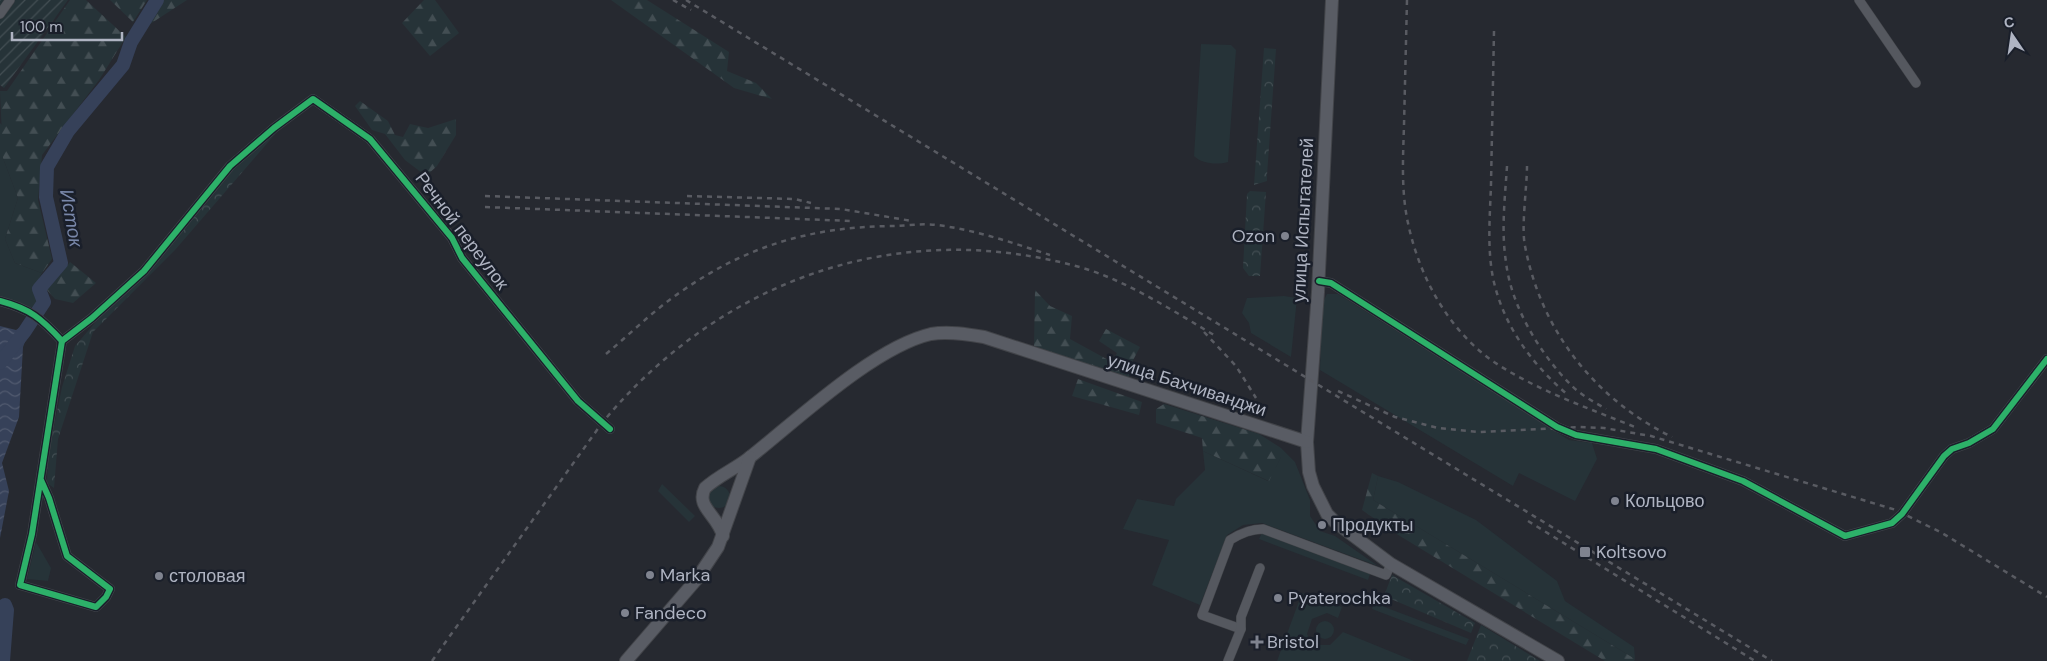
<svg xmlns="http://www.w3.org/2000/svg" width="2047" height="661" font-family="'DM Sans',sans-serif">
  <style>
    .grass { fill: #263338 }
    .forest { fill: url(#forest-firs) }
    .park { fill: url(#park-crowns) }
    .garden { fill: url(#garden-furrows) }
    .water { fill: url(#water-waves) }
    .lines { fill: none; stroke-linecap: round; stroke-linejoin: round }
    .river { stroke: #364159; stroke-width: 14 }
    .minor-casing { stroke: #424449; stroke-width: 10 }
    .secondary-casing { stroke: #424449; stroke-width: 14 }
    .minor { stroke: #55585f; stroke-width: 9 }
    .secondary { stroke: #595c64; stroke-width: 12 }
    .rail { stroke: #595b62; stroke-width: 2.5; stroke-dasharray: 5 5; stroke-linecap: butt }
    .cycleway-casing { stroke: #1a1f2a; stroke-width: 9 }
    .cycleway { stroke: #2db169; stroke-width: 6 }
    .poi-dot { fill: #7f838f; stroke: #1a1f2a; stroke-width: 2 }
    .labels { text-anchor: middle; stroke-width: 5; stroke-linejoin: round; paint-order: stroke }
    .street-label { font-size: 18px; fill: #afb4c2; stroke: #1a1f2a }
    .poi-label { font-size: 18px; fill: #afb4c2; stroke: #1a1f2a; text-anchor: start }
    .water-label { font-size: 19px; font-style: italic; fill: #7987a9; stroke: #1a1f2a }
  </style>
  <defs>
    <pattern id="forest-firs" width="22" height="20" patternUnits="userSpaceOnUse" patternTransform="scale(1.25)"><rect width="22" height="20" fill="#263338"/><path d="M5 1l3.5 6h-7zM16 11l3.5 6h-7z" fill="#434e53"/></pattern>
    <pattern id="park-crowns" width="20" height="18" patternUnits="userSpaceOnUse" patternTransform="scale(1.25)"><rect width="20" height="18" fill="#263338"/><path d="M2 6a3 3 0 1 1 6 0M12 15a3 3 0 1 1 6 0" fill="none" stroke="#434e53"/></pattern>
    <pattern id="garden-furrows" width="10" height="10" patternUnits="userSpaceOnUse" patternTransform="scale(1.25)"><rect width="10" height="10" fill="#263338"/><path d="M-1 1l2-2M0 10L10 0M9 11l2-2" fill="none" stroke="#434e53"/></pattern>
    <pattern id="water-waves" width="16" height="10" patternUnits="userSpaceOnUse" patternTransform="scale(1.25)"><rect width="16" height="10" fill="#364159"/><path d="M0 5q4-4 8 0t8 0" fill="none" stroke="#515a6f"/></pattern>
  </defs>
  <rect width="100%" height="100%" fill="#262930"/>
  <g class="grass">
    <path d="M1201,44L1231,45L1236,50L1228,162C1217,165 1202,164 1194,156Z"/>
    <path d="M0,123L3,126V158L18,198L5,239L15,263L42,273L34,289L38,304L35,309L0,296Z"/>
    <path d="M1327,294H1338L1569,440L1592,443L1597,459L1575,501L1519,473L1513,486L1320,370L1322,304Z"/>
    <path d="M1284,296L1297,298L1291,357L1251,333L1249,323L1242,313L1247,298Z"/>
    <path d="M1281,448L1295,462L1310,500V516L1320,531L1335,536L1378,566L1262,523L1243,525L1227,535L1200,605L1152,585L1169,540L1123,529L1137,499L1174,506L1176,499L1205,470L1203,451L1268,481L1281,457Z"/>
    <path d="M1378,476L1398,482L1476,520L1557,581L1565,601L1634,647L1635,659L1373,500Z"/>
    <path d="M662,484L695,516L689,522L658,491Z"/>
    <circle cx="719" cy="497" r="11"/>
    <path d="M1263,531L1371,571L1368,580L1259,539Z"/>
    <path d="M36,542L51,568L48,581L27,579Z"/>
    <path d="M1302,593L1342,607L1338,618L1327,613L1312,619L1307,634L1313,645H1330L1343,632L1414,661H1277Z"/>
    <path d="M1374,603L1469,639L1466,645L1372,609Z"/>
    <circle cx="1325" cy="630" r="9"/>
  </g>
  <g class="forest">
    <path d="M70,0H86L126,37L99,80L42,155L38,200L52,259L42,273L15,263L5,239L18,198L3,158L0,91H7Z"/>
    <path d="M110,0H147L133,22Z"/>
    <path d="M164,0H187L147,26Z"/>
    <path d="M424,0H435L459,33L430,56L402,23Z"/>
    <path d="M611,0H647L729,52L727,71L756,83L772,99L734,88Z"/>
    <path d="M360,101L388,121L395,135L403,137L410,124L428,128L456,119V135L437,166L426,176L405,160L385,134L372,130L355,106Z"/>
    <path d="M70,262L96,283L73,303L55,299L47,290Z"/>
    <path d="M1035,290L1050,306L1072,316L1070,339L1112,362L1117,353L1099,341L1106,329L1140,347L1131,364L1129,378L1034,346Z"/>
    <path d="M1078,379L1142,402L1139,415L1072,396Z"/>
    <path d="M1164,404L1259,434L1281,448V457L1269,481L1203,451L1202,438L1156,423V409Z"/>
    <path d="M1372,473L1378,476L1373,500L1635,659L1634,661H1605L1395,533L1362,510Z"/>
  </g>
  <g class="park">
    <path d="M1264,48L1276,49L1267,175V181L1254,185Z"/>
    <path d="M274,128L277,132L175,250L93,332L58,439L54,488L47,483L48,456L62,387L75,346L210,189Z"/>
    <path d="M1250,191L1266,192L1260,276H1249L1243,268L1247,194Z"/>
    <path d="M1392,575L1475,623L1471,633L1384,596Z"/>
    <path d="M1481,625L1540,661H1467Z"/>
  </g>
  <path class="garden" d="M0,0H68L4,88L0,85Z"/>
  <path class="water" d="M0,326L16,330L22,326L29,331L23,347L19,417L2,463L9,491L0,538Z"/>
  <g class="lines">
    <g class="river">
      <path d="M0,363L25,331L44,302L39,289L61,263L46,197L47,167L68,131L123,65L131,42L157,0"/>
      <path d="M3,661L7,610L5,605"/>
    </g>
    <defs>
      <g id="minor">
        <path d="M1859,0L1916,83"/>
        <path d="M0,14L10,0"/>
        <path d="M1319,281L1331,283L1557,427L1576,435L1656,449L1743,481L1845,536L1892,523L1902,514L1944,456L1952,449L1969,443L1993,429L2047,359"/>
        <path d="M0,301C30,309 41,318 62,341L32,534L20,585L96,607L106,597L110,589L67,556L49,498L41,480"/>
        <path d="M62,341L92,318L144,271L230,166L274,128L313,99L370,139L452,238L462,258L578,401L610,429"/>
        <path d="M1241,629L1202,615L1230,540C1241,533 1251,529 1263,529L1386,575L1391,564"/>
        <path d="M1228,661L1241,629V617L1260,568"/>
      </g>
      <g id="secondary">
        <path d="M1332,0L1318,292L1307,442L1309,472L1313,486L1327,514L1335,522L1391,564L1558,661"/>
        <path d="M723,536C718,515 695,507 705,488C718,476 735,469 749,458C796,421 874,347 931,334C948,331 967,334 984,337L1307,442"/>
        <path d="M626,661L696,580L718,547L750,457"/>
      </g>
    </defs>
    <use href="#minor" class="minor-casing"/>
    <use href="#secondary" class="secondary-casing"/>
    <use href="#minor" class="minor"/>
    <use href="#secondary" class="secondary"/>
    <g class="rail">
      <path d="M673,0L691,10"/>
      <path d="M686,0L1772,661"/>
      <path d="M1407,0C1406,42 1405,83 1404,125C1403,158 1401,191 1408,223C1419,276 1448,330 1494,362C1536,390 1588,408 1635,427"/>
      <path d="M1494,31C1493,82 1492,133 1491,184C1490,218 1486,256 1496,290C1508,332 1535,367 1568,395"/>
      <path d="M1507,166C1505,198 1501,230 1506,262C1511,306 1540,354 1571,385C1581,395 1594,402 1606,409"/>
      <path d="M1527,166C1527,187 1521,227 1525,246C1541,331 1595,399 1672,437"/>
      <path d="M485,196L841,209L912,221"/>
      <path d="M687,196L795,199L811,203"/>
      <path d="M485,207L852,221"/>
      <path d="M1204,332L1236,366L1256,398"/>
      <path d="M606,354C630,334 653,311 679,293C746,246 810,227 892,226C906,226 922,223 937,225C976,230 1013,243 1050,255"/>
      <path d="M1338,391L1395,417L1438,428L1479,432L1580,427L1604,428L1651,436L1896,510L1942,533L2047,597"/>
      <path d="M1528,521L1755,661"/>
      <path d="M432,661L602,423C722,278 900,216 1083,268C1129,282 1173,311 1214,335"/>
    </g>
    <defs>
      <g id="cycleway">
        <path d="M1319,281L1331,283L1557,427L1576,435L1656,449L1743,481L1845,536L1892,523L1902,514L1944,456L1952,449L1969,443L1993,429L2047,359"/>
        <path d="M0,301C30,309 41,318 62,341L32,534L20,585L96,607L106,597L110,589L67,556L49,498L41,480"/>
        <path d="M62,341L92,318L144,271L230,166L274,128L313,99L370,139L452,238L462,258L578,401L610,429"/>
      </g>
    </defs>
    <use href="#cycleway" class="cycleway-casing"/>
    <use href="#cycleway" class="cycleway"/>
  </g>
  <g class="poi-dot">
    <circle cx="1285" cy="236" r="5"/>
    <circle cx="1615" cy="501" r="5"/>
    <circle cx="1322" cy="525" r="5"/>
    <rect x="1579" y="546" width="12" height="12" rx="2.5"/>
    <circle cx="650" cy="575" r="5"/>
    <circle cx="159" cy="576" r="5"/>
    <circle cx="1278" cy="598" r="5"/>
    <circle cx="625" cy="613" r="5"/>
    <path d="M1254.5 634.5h5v5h5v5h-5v5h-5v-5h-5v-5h5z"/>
  </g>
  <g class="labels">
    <g class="street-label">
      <text transform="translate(1303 220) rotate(-87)" y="6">улица Испытателей</text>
      <text transform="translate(462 231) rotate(53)" y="6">Речной переулок</text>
      <text transform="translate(1187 385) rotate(18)" y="6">улица Бахчиванджи</text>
    </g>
    <g class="poi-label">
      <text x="1275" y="242" text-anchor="end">Ozon</text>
      <text x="1625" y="507">Кольцово</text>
      <text x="1332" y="531">Продукты</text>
      <text x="1596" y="558">Koltsovo</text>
      <text x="660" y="581">Marka</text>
      <text x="169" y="582">столовая</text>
      <text x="1288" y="604">Pyaterochka</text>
      <text x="635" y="619">Fandeco</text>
      <text x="1267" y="648">Bristol</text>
    </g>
    <g class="water-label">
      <text transform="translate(72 218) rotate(80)" y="7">Исток</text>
    </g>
  </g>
  <g transform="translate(2012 35) rotate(347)" stroke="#1a1f2a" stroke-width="4" paint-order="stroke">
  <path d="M0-4L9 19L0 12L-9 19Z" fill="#afb4c2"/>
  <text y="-8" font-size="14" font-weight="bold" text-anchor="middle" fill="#afb4c2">С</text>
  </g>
  <path d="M12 32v8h110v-8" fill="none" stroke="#afb4c2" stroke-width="2.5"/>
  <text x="20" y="32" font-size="15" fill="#afb4c2" stroke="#1a1f2a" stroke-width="4" paint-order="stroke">100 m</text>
</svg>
